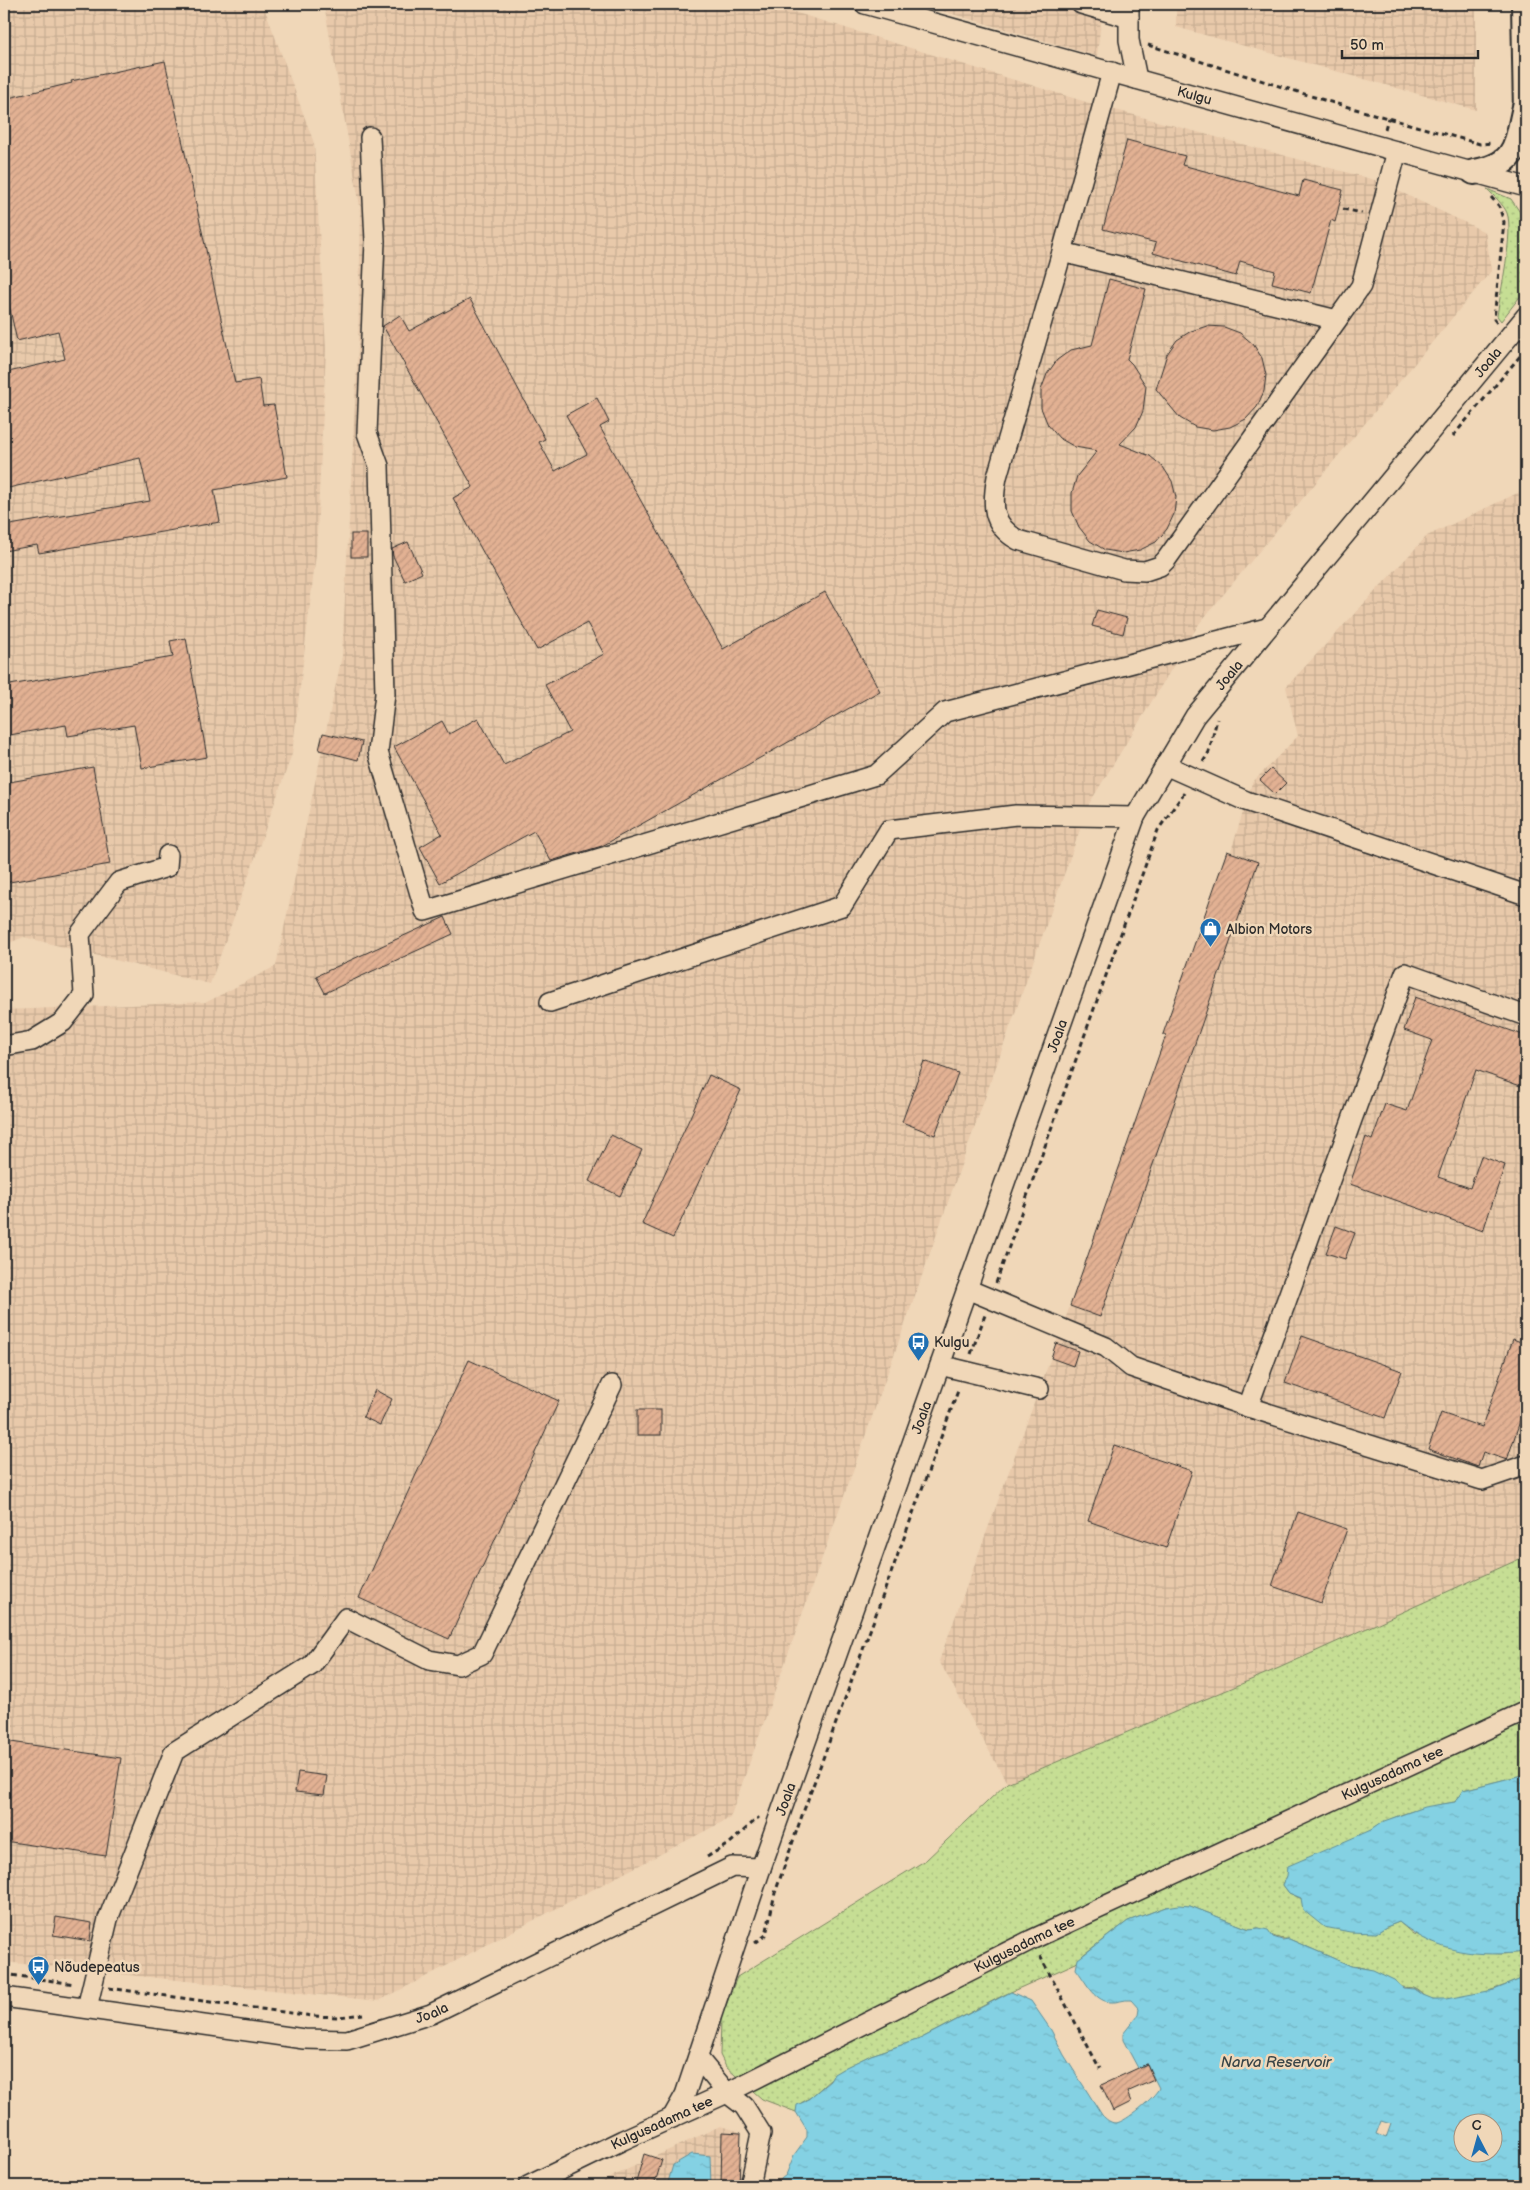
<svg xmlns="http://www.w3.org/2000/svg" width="1530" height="2190" font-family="'Balsamiq Sans',sans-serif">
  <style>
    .industrial { fill: url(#industrial-grid) }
    .grass { fill: url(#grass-dots); stroke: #788460 }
    .water { fill: url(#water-ripples); stroke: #608f99; fill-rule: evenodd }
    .building { fill: url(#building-hatch); stroke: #2b2b2b }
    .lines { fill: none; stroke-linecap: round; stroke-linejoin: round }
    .minor-casing { stroke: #2b2b2b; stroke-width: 22 }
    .major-casing { stroke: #2b2b2b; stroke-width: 28 }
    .path { stroke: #2b2b2b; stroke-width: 3; stroke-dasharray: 5 4; stroke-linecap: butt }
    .minor { stroke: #f0d7b8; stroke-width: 19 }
    .major { stroke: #f0d7b8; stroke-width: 24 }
    .labels { text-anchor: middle; stroke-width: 5; stroke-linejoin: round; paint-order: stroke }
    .street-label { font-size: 14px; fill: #2b2b2b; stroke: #f0d7b8 }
    .poi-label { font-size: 14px; fill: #2b2b2b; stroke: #f0d7b8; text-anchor: start }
    .water-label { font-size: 15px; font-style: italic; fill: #384447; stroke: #f0d7b8 }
  </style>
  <defs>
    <pattern id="industrial-grid" width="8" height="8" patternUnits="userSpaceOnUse" patternTransform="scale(1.25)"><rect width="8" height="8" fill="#e8c9aa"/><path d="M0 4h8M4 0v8" fill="none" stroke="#c7ad92"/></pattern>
    <pattern id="grass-dots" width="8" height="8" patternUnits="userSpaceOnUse" patternTransform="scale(1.25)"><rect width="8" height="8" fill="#c6de94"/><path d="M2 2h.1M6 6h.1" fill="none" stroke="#aabf80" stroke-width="1.8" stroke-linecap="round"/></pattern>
    <pattern id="water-ripples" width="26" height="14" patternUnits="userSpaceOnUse" patternTransform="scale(1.25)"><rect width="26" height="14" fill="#84d1e3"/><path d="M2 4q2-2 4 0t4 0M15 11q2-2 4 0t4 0" fill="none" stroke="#72b4c3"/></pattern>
    <pattern id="building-hatch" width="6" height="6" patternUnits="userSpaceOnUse" patternTransform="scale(1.25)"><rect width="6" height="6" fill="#e2b193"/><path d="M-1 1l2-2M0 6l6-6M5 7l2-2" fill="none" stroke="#c2987f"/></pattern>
  </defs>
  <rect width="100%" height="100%" fill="#f0d7b8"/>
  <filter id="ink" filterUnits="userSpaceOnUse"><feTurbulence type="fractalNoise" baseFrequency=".02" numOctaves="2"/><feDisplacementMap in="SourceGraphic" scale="10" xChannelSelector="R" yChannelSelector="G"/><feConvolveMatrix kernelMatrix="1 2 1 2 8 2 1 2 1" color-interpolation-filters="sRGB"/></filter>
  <g filter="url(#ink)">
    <g class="industrial">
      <path d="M4,4H263L314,143L326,349L316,554L292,754L210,984L24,937L4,945Z"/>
      <path d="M324,4H768L1086,102L1375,180L1485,232L1492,270L1199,624L1089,804L730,1818L379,2001L4,1962V1010L207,1002L276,966L342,656L358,347L361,212Z"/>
      <path d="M918,4H1103L1097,56Z"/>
      <path d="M1176,4H1476V110L1176,27Z"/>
      <path d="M1526,489V1556L1279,1668L1007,1783L939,1661L1070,1306L1231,851L1252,783L1298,736L1286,687L1427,536Z"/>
      <path d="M720,2126L738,2131L739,2186H592Z"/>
    </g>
    <g class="grass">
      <path d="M1487,189L1511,199L1526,221V289L1501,321L1497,316C1500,294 1514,232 1507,213C1504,205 1493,195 1487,189Z"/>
      <path d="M1526,1556V1774L1463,1790L1455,1802C1426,1807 1395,1813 1371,1830L1287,1876L1283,1885L1289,1893L1376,1933L1386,1927L1399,1922L1413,1934L1486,1953L1501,1954L1526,1952V1977C1505,1986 1455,2005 1432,1999C1425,1998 1422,1992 1416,1989C1411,1986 1405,1989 1401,1986C1386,1977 1370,1967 1351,1966L1289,1939C1277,1940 1269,1934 1259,1928L1249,1929L1190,1906L1166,1907L1128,1921L1084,1954L1076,1963L1004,1995L920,2039L871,2055L841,2070L811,2097L798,2105L796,2112L762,2099L726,2067L720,2055L721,2018L737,1977L926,1860L1007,1783L1279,1668Z"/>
    </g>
    <g class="water">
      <path d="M1526,1774V1952C1478,1957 1438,1954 1399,1922L1386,1927L1376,1933L1350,1932L1324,1927L1303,1910L1301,1898L1289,1893L1283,1885L1287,1876L1288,1866L1371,1830L1384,1821L1424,1807L1455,1802L1463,1790Z"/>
      <path d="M1179,1905L1190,1906L1249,1929L1259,1928L1268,1930L1273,1937L1282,1940L1289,1939L1351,1966L1373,1970L1394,1980L1403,1988L1415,1989L1423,1995L1433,1999H1446L1494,1990L1526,1977V2186H778L781,2179L786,2175L794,2155L807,2137V2130L796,2112L797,2105L806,2101L830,2081L834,2074L846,2067L871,2055L920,2039L1011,1992L1031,2001L1051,2030L1064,2055L1102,2115C1106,2119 1110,2123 1116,2123C1126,2122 1155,2097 1159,2088L1147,2064L1138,2068L1123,2040V2034L1138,2015L1139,2009L1131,2000C1124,1999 1117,2003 1110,2002C1094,2001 1085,1980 1076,1969L1078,1959L1128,1921L1166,1907ZM1381,2121L1391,2124L1386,2138L1376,2134ZM1462,2122H1492V2152H1462Z"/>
      <path d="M692,2154L710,2156L711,2186H667L673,2165Z"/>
    </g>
    <g class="building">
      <path d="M165,61L235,383L259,379L263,406L274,405L287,477L214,490L220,522L39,553L37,545L4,551V526L150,501L140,458L4,489V373L65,359L58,331L17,341L4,283V99L72,83L71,81Z"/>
      <path d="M1127,140L1185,156L1182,165L1299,196L1303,180L1343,190L1335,222L1331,220L1311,293L1272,283L1275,271L1240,261L1236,276L1153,253L1156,243L1103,229Z"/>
      <path d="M1109,279L1146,289L1127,359L1132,364L1146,386L1143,411L1136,427L1120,444L1150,456L1163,467L1172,481L1176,497L1174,514L1167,529L1156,542L1140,550L1123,553L1105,550L1090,541L1079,527L1072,511V493L1077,476L1097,451L1075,447L1059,438L1048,425L1041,408V390L1047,374L1057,360L1071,350L1092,345Z"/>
      <path d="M470,299L545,439L539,442L555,471L587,454L566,415L597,398L609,422L600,427L723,649L825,592L880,691L602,846L551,861L534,831L440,883L420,847L442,834L394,747L442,721L449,734L478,718L504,765L570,732L545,685L604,654L587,623L537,650L453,498L473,487L383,326L400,315L409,331Z"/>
      <path d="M1207,326L1224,327L1240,333L1253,344L1262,358L1266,375L1264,391L1257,407L1246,419L1230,427L1213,430L1195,427L1180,418L1156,389L1167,354L1177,340L1191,331Z"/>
      <rect x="351" y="534" width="16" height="23"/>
      <path d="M408,542L422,573L405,581L393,556L392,549Z"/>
      <path d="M1097,610L1127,618L1123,634L1092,626Z"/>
      <path d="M186,638L207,757L142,768L134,725L68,736L66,725L4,736V686L173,657L170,641Z"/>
      <path d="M323,733L362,742L358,760L319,750Z"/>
      <path d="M93,767L110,864L4,883V783Z"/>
      <path d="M1271,769L1286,783L1275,794L1260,780Z"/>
      <path d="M1227,851L1258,862L1100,1317L1070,1306L1166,1035L1163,1034Z"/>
      <path d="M445,917L453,934L325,993L316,976Z"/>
      <path d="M1415,997L1526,1036V1088L1476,1070L1438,1177L1470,1188L1481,1156L1505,1165L1483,1231L1350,1184L1366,1137L1372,1140L1385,1104L1407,1111L1432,1040L1404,1030Z"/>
      <path d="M924,1061L958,1073L935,1135L902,1122Z"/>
      <path d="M709,1075L741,1090L673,1238L642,1224Z"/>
      <path d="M611,1135L642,1150L620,1196L589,1181Z"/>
      <path d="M1336,1226L1355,1233L1345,1259L1326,1253Z"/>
      <path d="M1302,1336L1402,1371L1385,1418L1285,1383Z"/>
      <path d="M1513,1339L1526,1344V1403L1507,1460L1483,1452L1478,1467L1428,1449L1441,1413L1482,1427Z"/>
      <path d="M1056,1343L1078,1351L1073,1366L1051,1358Z"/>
      <path d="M469,1360L559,1401L449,1639L359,1598Z"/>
      <path d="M375,1390L392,1399L380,1425L363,1417Z"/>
      <rect x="637" y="1410" width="24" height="25"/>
      <path d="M1114,1445L1192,1471L1166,1548L1088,1521Z"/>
      <path d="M1298,1512L1347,1529L1321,1603L1272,1586Z"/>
      <path d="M4,1741L121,1758L106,1856L4,1841Z"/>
      <path d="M298,1772L327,1776L324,1795L295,1792Z"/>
      <path d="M56,1917L92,1923L90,1941L53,1935Z"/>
      <path d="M1147,2064L1154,2080L1127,2092L1131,2102L1113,2111L1101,2085Z"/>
      <path d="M722,2132L741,2133L739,2186H721Z"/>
      <path d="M644,2154L662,2160L654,2186H635Z"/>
    </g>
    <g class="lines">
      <defs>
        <g id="minor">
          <path id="s1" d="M865,4L1526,187"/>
          <path d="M1081,4L1129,18"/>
          <path d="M1129,4V40L1137,79"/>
          <path d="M370,137L375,241L367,433L379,466L385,694L378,752L425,911L876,775L945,712L1267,628"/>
          <path d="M1062,252L1112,72"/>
          <path d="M1337,320L1062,252L997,477C992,504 991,525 1018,540L1124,570L1145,571L1160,566L1166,560L1337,320L1361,286L1397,151"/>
          <path d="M1165,765L1246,801L1526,895"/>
          <path d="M550,1002L842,906L889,830L1016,815L1135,817"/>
          <path d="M4,1046L32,1041L63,1022L84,995L80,934L119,882L167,867L168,855"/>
          <path d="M967,1289L1106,1347L1131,1367L1248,1407L1405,973L1526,1016"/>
          <path d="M940,1365L1039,1389"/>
          <path d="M1248,1407L1482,1480L1526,1465"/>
          <path id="s2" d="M4,1997L304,2039L347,2040L431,2014L732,1867L761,1868"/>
          <path d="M87,2008L108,1919L174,1752L312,1665L346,1618L429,1660L458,1665L482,1654L612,1385"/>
          <path d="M698,2058L727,2093L744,2106L761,2133L750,2186"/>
          <path id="s3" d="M672,2118L685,2095L761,1868L1135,817L1195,716L1526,316"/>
          <path id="s4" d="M528,2186L623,2140L727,2093L1031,1940L1526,1711"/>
        </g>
        <g id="major">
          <path d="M1524,4L1526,113"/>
          <path d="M1474,172C1518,165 1516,145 1525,107"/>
        </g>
      </defs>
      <use href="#minor" class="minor-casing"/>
      <use href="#major" class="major-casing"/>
      <g class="path">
        <path d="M1148,45L1327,101L1480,144L1493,143"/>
        <path d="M1385,129L1388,118"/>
        <path d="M1491,197L1499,206L1504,222L1494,319L1497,323"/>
        <path d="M1343,209L1362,213"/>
        <path d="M1453,436L1526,349"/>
        <path d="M1203,762L1209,752L1217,719"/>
        <path d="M996,1283L1158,830L1184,793"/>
        <path d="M971,1354L985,1315"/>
        <path d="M707,1857L730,1843L759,1817"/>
        <path d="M755,1943L766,1935L775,1893L800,1821L959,1388"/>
        <path d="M1040,1956L1100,2069"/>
        <path d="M4,1974L75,1984"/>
        <path d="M109,1988L312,2016L339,2017L363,2014"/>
      </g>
      <use href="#minor" class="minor"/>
      <use href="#major" class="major"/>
    </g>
  </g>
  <defs>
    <symbol id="shop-pin" viewBox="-11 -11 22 30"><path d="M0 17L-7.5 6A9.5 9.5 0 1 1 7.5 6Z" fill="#1f6fb2" stroke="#f0d7b8"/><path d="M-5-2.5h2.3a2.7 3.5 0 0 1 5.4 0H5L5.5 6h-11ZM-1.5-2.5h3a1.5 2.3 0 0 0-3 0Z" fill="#fff"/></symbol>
    <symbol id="bus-pin" viewBox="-11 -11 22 30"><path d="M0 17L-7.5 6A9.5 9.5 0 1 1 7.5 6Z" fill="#1f6fb2" stroke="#f0d7b8"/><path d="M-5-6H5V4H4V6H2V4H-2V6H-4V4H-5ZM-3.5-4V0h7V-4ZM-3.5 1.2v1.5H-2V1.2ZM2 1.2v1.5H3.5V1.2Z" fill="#fff"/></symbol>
  </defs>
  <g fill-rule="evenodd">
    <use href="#shop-pin" x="1198" y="916" width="25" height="34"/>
    <use href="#bus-pin" x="906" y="1330" width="25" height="34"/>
    <use href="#bus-pin" x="26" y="1954" width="25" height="34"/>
  </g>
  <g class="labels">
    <g class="street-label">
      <text dy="5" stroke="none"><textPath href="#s1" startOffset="342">Kulgu</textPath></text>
      <text dy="5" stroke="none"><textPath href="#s3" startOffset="1958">Joala</textPath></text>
      <text dy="5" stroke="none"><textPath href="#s3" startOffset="1552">Joala</textPath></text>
      <text dy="5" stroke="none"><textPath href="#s3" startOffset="1149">Joala</textPath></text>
      <text dy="5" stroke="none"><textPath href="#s3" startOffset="744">Joala</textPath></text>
      <text dy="5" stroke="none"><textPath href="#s4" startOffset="958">Kulgusadama tee</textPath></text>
      <text dy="5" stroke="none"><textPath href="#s3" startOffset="339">Joala</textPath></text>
      <text dy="5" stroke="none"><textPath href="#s4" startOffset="552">Kulgusadama tee</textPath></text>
      <text dy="5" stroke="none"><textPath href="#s2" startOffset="435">Joala</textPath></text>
      <text dy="5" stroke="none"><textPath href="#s4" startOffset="148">Kulgusadama tee</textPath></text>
    </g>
    <g class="poi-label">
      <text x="1226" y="934">Albion Motors</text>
      <text x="934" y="1347">Kulgu</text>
      <text x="54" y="1972">Nõudepeatus</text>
    </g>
    <g class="water-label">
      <text x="1276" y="2067">Narva Reservoir</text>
    </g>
  </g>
  <rect width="1530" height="2190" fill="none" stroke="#f0d7b8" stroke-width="20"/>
  <rect x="10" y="10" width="1510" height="2170" fill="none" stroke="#2b2b2b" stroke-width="2" filter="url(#ink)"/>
  <g transform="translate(1478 2138) rotate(354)"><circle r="24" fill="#f0d7b8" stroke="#a19280"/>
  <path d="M0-4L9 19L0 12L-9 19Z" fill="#1f6fb2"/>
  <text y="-8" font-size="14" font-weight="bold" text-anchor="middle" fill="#2b2b2b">С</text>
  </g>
  <path d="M1342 50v8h136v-8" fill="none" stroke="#2b2b2b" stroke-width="2.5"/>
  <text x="1350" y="50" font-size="15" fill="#2b2b2b" stroke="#f0d7b8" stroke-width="4" paint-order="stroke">50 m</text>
</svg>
